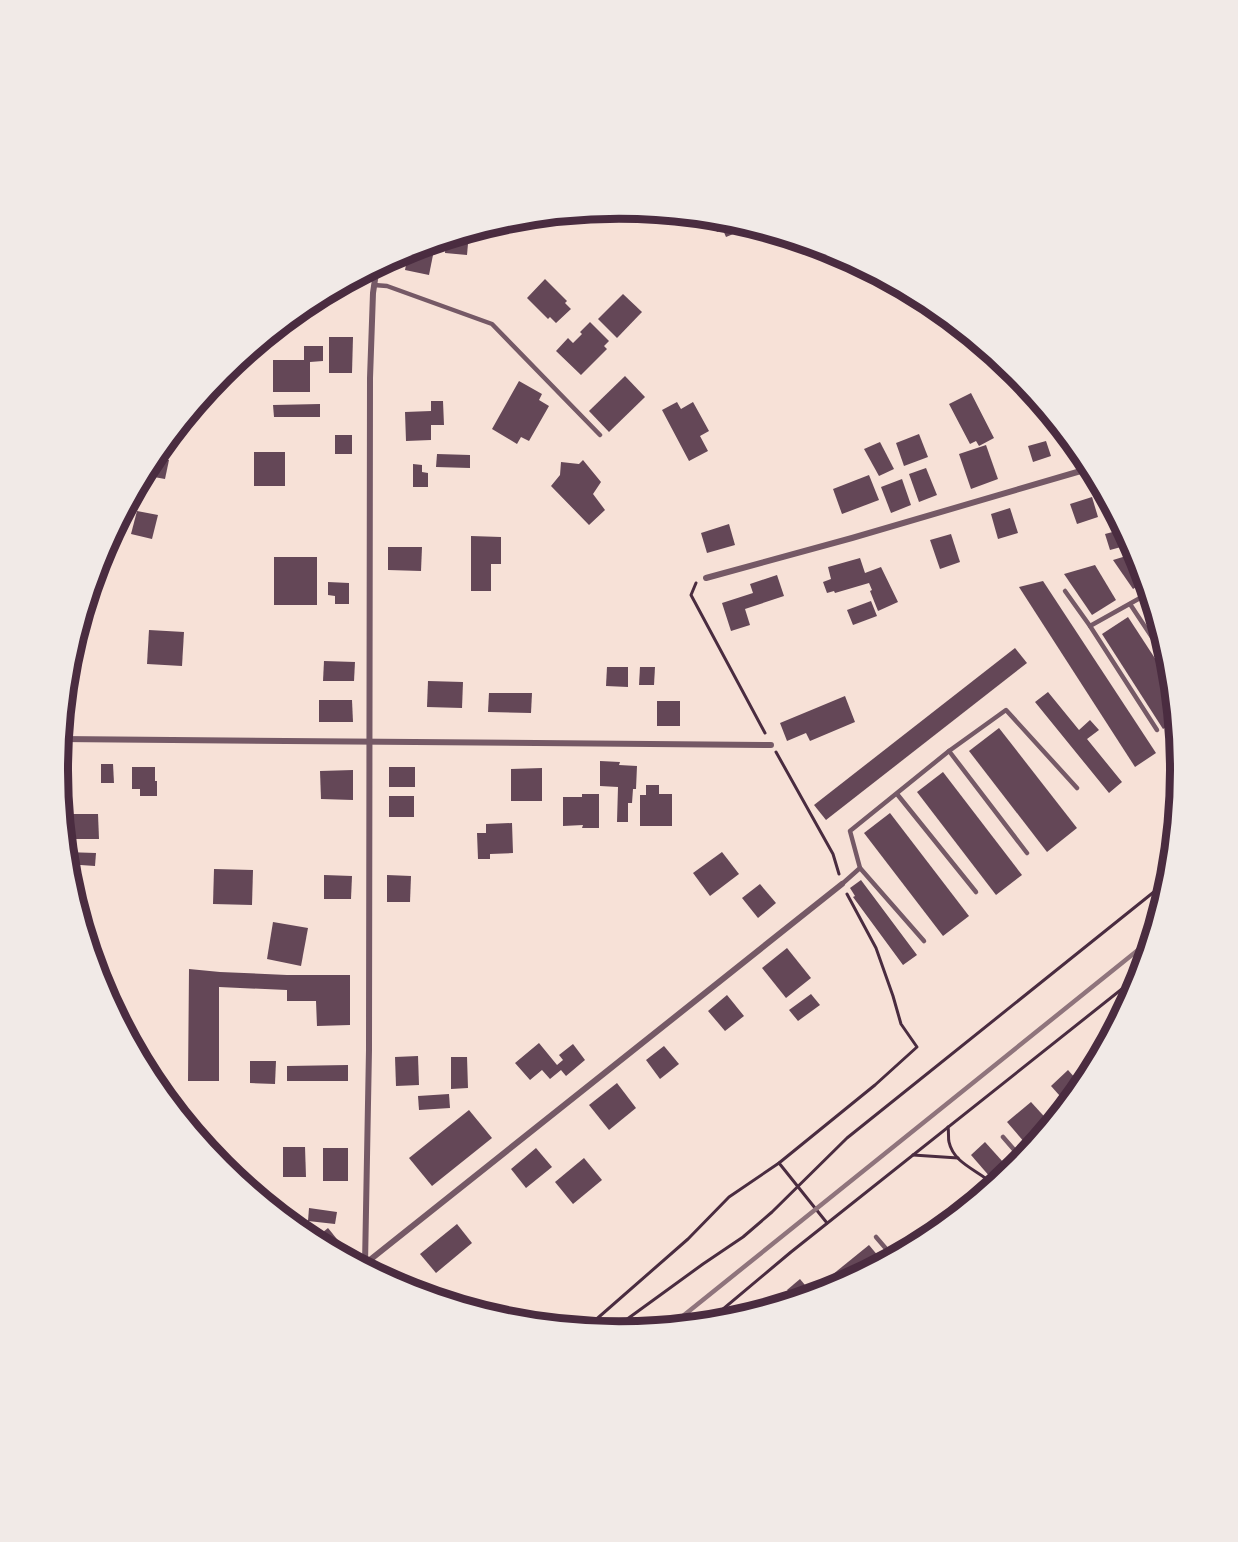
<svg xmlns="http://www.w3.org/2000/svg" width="1238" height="1542" font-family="Poppins,sans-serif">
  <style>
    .building { fill: #644757 }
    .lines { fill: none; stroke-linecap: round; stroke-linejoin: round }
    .path { stroke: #4a2c40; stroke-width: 3 }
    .service { stroke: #755966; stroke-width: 4.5 }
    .minor { stroke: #755966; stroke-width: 6 }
    .rail { stroke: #8f747c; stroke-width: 4.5 }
    .rim { fill: none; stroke: #4a2c40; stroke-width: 8 }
  </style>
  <rect width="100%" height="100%" fill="#f7e1d7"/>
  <g class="building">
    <path d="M717,219L729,220L747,225L748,228L726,237L723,230L717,232L712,221Z"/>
    <path d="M469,232L467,255L445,253L446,239Z"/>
    <path d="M419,247L434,250L429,275L405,270L409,250Z"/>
    <path d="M545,279L567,301L565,303L571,309L556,323L550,317L548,319L527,298Z"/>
    <path d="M623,294L642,312L617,338L598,319Z"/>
    <path d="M590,322L609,341L604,346L607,349L581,375L556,351L568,338L573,343L582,334L580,332Z"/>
    <path d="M329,337H353L352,373H329Z"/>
    <path d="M304,346H323V361L310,362V392H273V360H304Z"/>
    <path d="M625,376L645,397L609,432L589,411Z"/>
    <path d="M519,381L542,394L539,400L549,406L529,441L521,437L517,444L492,429Z"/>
    <path d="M971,393L994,438L979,446L976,441L970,444L949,404Z"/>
    <path d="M431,401H443L444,425H431V440L406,441L405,412L431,411Z"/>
    <path d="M677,402L681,409L693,402L709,431L700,436L708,451L689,461L662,410Z"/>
    <path d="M320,404V417H274L273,405Z"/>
    <path d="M919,434L928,457L904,466L896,443Z"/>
    <rect x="335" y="435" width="17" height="19"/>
    <path d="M1046,441L1051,456L1033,462L1028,446Z"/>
    <path d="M880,442L894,469L879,476L864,449Z"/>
    <path d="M986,445L998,479L971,489L959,454Z"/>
    <rect x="254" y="452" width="31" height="34"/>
    <path d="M437,454L470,455V468L436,467Z"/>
    <path d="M153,457L169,460L165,479L143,475Z"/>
    <path d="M583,460L601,482L593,494L605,510L589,525L551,486L560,475L561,462L579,464Z"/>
    <path d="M413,464L422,465V472L428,473V487H413Z"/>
    <path d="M926,468L937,495L919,502L909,474Z"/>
    <path d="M869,475L879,500L842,514L833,489Z"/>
    <path d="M902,479L911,505L891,513L881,487Z"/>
    <path d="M1092,497L1098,517L1077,524L1070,504Z"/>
    <path d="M1010,508L1018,533L998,539L991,514Z"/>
    <path d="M137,511L158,515L152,539L131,534Z"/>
    <path d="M729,524L735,545L707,553L701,533Z"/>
    <path d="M1124,529L1132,544L1110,550L1105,534Z"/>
    <path d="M951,534L960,562L940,569L930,540Z"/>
    <path d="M471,536L501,537V564H491V591H471Z"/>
    <path d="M388,547H422L421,571L388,570Z"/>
    <path d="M1136,553L1146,581L1133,589L1113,560Z"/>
    <rect x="274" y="557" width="43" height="48"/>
    <path d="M860,558L865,573L881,567L898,602L878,611L870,591L872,590L869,583L835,593L834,591L827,593L823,582L831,579L828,567Z"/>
    <path d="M1095,565L1116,600L1092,615L1064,574Z"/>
    <path d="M777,575L784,596L745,609L750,625L731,631L722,603L753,593L750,584Z"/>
    <path d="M1043,581L1156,753L1135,767L1019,587Z"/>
    <path d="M328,582L349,583V604H335V596L328,595Z"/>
    <path d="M871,601L877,616L853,625L847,610Z"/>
    <path d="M1152,601L1163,637H1162L1142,607Z"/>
    <path d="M1128,617L1173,686L1176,721L1163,729L1102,634Z"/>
    <path d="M149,630L184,632L182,666L147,664Z"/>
    <path d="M1015,648L1027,663L826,820L814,805Z"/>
    <path d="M324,661L355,662L354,681H323Z"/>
    <path d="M607,667H628V687L606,686Z"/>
    <path d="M640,667H655L654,685H639Z"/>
    <path d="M428,681L463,682L462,708L427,707Z"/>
    <path d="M1048,692L1079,730L1090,720L1099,730L1087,739L1122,782L1109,793L1035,702Z"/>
    <path d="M489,693H532L531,713L488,712Z"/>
    <path d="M845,696L855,722L810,741L806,733L787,741L780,723Z"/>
    <path d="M319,700H352L353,722H319Z"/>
    <rect x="657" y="701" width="23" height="25"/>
    <path d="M999,728L1077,828L1047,852L969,751Z"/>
    <path d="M600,761L620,762L619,765L637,766L636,789H633L632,803H628V822H617L618,787L600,786Z"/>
    <path d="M101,764H113L114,783H101Z"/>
    <path d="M132,767H155V781H157V796H140V789H132Z"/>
    <rect x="389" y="767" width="26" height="20"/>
    <path d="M542,768V801H511V769Z"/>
    <path d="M353,770V800L321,799L320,771Z"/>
    <path d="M943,772L1022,875L996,895L917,792Z"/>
    <path d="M646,785H659V794H672V826H640V795H646Z"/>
    <path d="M582,794H599V828H582L583,825L563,826V797H582Z"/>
    <rect x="389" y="796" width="25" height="21"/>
    <path d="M890,813L969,916L943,936L864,833Z"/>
    <path d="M70,814H98L99,839H70Z"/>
    <path d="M512,823L513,853L490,854V859H478L477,833H486V824Z"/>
    <path d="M65,852L96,853L95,866L66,864Z"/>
    <path d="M722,852L739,874L710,896L693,873Z"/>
    <path d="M214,869L253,870L252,905L213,904Z"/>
    <path d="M324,875L352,876L351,899H324Z"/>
    <path d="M387,875L411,876L410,902H387Z"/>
    <path d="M861,880L917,955L903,965L853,897L855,896L850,888Z"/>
    <path d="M760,884L776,903L758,918L742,898Z"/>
    <path d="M273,922L308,928L301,966L267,959Z"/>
    <path d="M787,948L811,978L786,998L762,968Z"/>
    <path d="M92,962H100V971H110L109,993H104L100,986Z"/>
    <path d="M189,969L220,972L287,975H350V1025L317,1026L316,1001H287V990L219,987V1081H188Z"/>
    <path d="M811,994L820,1005L798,1021L789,1010Z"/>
    <path d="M727,995L744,1016L725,1031L708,1011Z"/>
    <path d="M539,1043L557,1065L563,1060L559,1055L573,1044L585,1060L566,1076L561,1070L550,1079L542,1070L530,1080L515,1063Z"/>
    <path d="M664,1046L679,1064L660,1079L646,1060Z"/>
    <path d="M418,1056L419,1085L396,1086L395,1057Z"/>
    <path d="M451,1057H467L468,1088L451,1089Z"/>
    <path d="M250,1061H276L275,1084L250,1083Z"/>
    <path d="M348,1065V1081H287V1066Z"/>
    <path d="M1068,1070L1083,1087L1068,1105L1051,1086Z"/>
    <path d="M617,1083L636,1108L609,1130L589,1105Z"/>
    <path d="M449,1094L450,1108L419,1110L418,1096Z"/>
    <path d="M1031,1102L1052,1125L1031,1150L1007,1122Z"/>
    <path d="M469,1110L492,1138L432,1186L409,1158Z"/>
    <path d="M985,1142L1012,1172L997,1185L971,1155Z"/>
    <path d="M283,1147H305L306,1177H283Z"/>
    <rect x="323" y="1148" width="25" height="33"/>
    <path d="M536,1148L552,1167L526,1188L511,1169Z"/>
    <path d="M584,1158L602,1180L573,1204L555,1182Z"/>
    <path d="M309,1208L337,1212L335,1224L308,1221Z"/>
    <path d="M457,1224L472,1243L436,1273L420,1254Z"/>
    <path d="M328,1228L349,1254L344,1258L312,1241Z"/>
    <path d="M869,1245L884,1263L842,1286L832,1275Z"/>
    <path d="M800,1279L814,1296L797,1302L787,1290Z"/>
  </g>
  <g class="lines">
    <g class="path">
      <path d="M696,583L691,595L765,733"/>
      <path d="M776,752L833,854L839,874"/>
      <path d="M948,1127C949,1132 948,1138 949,1142C954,1165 981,1171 995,1186"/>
      <path d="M913,1155L958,1158"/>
      <path d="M827,1223L779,1163L875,1085L917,1047L901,1024L893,996L876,948L847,894"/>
      <path d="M704,1325L791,1252L1142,973"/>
      <path d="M584,1330L688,1239L729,1197L779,1163"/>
      <path d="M606,1332L619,1325L703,1264L743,1237L772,1212L847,1138L1170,879"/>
    </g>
    <g class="service">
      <path d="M374,285L387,286L492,324L600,435"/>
      <path d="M1065,591L1090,626L1149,593"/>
      <path d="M1130,604L1171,666"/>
      <path d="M1090,626L1157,730"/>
      <path d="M949,751L1027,853"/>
      <path d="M897,794L976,892"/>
      <path d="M860,868L924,941"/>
      <path d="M842,884L860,868L850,831L949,751L1006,710L1077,788"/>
      <path d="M1055,1106L1062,1113"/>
      <path d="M1003,1137L1023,1160"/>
      <path d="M876,1237L894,1258"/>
      <path d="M832,1288L834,1290"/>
    </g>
    <g class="minor">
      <path d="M706,578L852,538L1091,468"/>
      <path d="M60,739L771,745"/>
      <path d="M365,1264L369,1050L370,378L373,293L377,266"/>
      <path d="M361,1267L842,884"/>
    </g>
    <path class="rail" d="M668,1328L1153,938"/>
  </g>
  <path d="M0 0H1238V1542H0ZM68 770a551 551 0 1 1 1102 0a551 551 0 1 1-1102 0Z" fill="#f1eae7" fill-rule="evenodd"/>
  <path class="rim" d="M68 770a551 551 0 1 1 1102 0a551 551 0 1 1-1102 0Z"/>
</svg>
